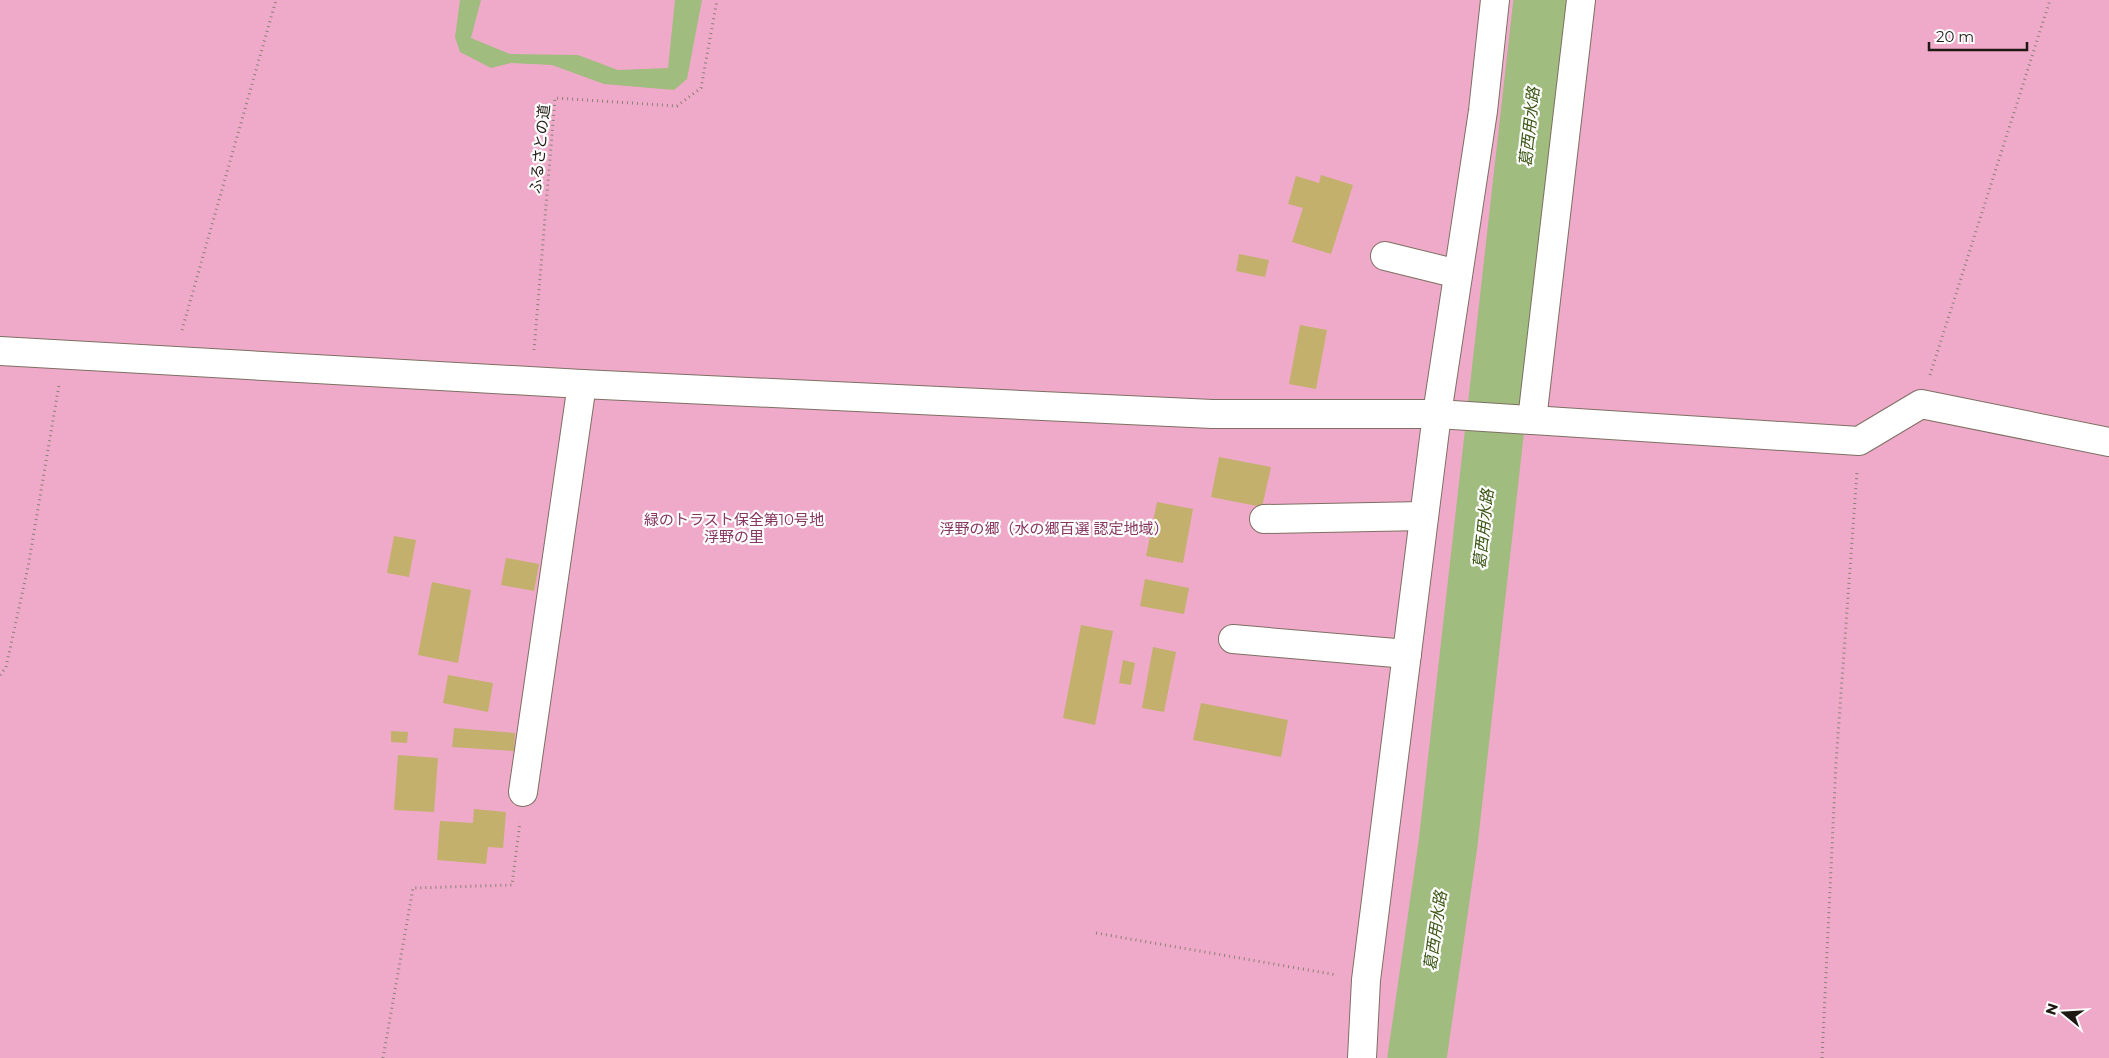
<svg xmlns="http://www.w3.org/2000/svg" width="2109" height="1058" font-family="Montserrat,'Noto Sans JP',sans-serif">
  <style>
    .green { fill: #efaac9 }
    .water { fill: #a0bc7e }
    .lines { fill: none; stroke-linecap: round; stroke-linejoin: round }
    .river { stroke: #a0bc7e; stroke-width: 59 }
    .building { fill: #c3b06c }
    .minor-casing { stroke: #7e6f63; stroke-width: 30 }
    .path { stroke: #8c8076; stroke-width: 3; stroke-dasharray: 1 4; stroke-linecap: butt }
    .minor { stroke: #fff; stroke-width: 28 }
    .labels { text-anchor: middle; stroke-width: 4.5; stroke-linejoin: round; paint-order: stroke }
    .street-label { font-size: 15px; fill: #1f1914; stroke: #fdfdfd }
    .park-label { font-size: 15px; fill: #873760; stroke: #fdfdfd }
    .water-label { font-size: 16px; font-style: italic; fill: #3b5513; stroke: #fdfdfd }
  </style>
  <rect width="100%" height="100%" fill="#feecde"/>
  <rect class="green" x="0" y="0" width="2109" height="1058"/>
  <path class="water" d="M460,0H481L471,38L510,54L578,55L618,70L668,68L675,0H702L687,79L674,90L604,84L552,65L511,63L491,68L460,52L455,37Z"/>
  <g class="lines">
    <path class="river" d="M1417,1058L1448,844L1543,0"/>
  </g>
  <g class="building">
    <path d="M1321,175L1353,185L1331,254L1292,242L1303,208L1288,204L1296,176L1319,183Z"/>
    <path d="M1239,254L1269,260L1265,277L1236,271Z"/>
    <path d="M1300,325L1327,330L1316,389L1289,384Z"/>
    <path d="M1219,457L1271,467L1262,507L1211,497Z"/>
    <path d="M1157,502L1193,509L1183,563L1146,556Z"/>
    <path d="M394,536L416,540L409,577L387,573Z"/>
    <path d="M506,558L539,564L534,591L501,585Z"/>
    <path d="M1145,579L1189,588L1184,614L1140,606Z"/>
    <path d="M432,582L471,590L458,663L418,655Z"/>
    <path d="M1081,625L1113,631L1095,725L1063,718Z"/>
    <path d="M1153,647L1176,652L1164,712L1142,708Z"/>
    <path d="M1123,660L1135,663L1131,685L1119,683Z"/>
    <path d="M448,675L493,683L488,712L443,703Z"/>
    <path d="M1201,703L1288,720L1281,757L1193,740Z"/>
    <path d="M454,728L515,733L514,751L452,747Z"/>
    <path d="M391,731L408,732L407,743L391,742Z"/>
    <path d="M398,755L438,758L434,812L394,810Z"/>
    <path d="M474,809L506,812L503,848L488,847L486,864L437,860L440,821L473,823Z"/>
  </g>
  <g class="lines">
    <defs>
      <g id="minor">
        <path d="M1385,256L1458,274"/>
        <path d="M0,351L582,384L1212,414H1437L1859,441L1921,404L2109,442"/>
        <path d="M1532,420L1581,0"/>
        <path d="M1264,519L1424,516"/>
        <path d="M1233,639L1407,654"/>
        <path d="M523,792L582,384"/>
        <path d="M1362,1058L1366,980L1437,414L1483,111L1495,0"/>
      </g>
    </defs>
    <use href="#minor" class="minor-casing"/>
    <g class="path">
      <path d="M182,330L276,0"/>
      <path d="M534,350L555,98L677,106L701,88L717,0"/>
      <path d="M1930,375L2050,0"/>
      <path d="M0,675L6,667L28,567L59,385"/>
      <path d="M1096,933L1337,975"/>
      <path d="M383,1058L413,888L512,885L520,822"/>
      <path d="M1822,1058L1836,763L1857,472"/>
    </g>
    <use href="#minor" class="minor"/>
  </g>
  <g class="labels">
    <g class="street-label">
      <text transform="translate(540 149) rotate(-84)" y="5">ふるさとの道</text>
    </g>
    <g class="park-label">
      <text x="734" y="525">緑のトラスト保全第10号地<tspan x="734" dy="17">浮野の里</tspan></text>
      <text x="1054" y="534">浮野の郷（水の郷百選 認定地域）</text>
    </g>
    <g class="water-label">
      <text transform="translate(1529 127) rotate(-84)" y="6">葛西用水路</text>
      <text transform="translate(1483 529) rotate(-84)" y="6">葛西用水路</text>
      <text transform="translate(1435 931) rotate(-82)" y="6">葛西用水路</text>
    </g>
  </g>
  <g transform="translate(2064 1013) rotate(288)" stroke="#fdfdfd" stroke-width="4" paint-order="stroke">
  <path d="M0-4L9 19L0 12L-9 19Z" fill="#1f1914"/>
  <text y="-8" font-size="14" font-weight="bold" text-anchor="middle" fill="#1f1914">N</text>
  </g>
  <path d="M1929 42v8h98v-8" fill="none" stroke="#1f1914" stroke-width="2.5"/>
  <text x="1936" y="42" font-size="15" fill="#1f1914" stroke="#fdfdfd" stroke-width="4" paint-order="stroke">20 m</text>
</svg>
